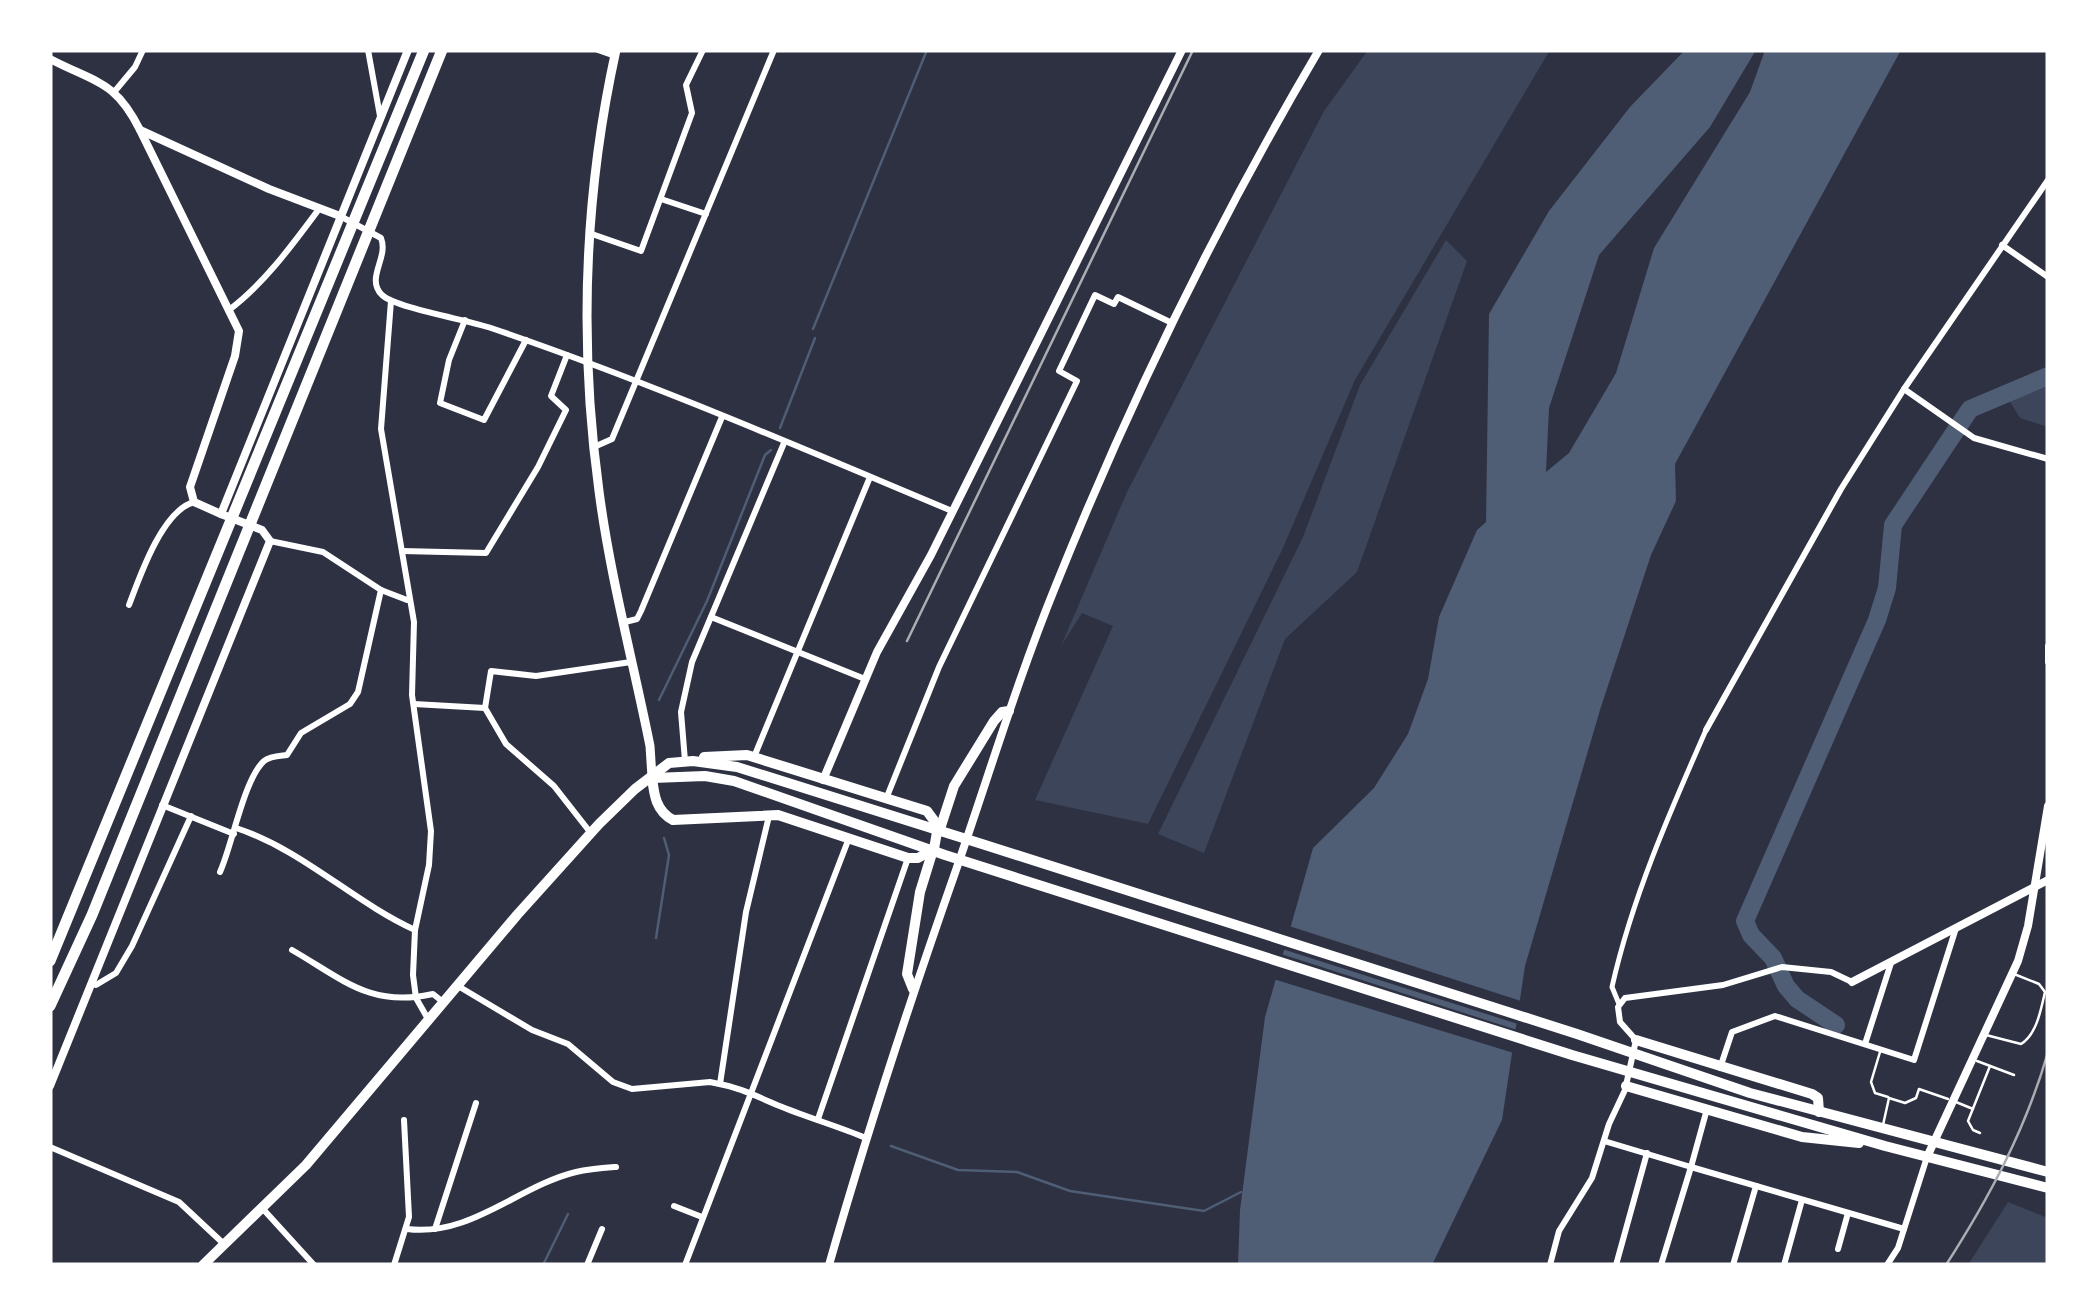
<svg xmlns="http://www.w3.org/2000/svg" width="2098" height="1315" font-family="'PT Sans',sans-serif">
  <style>
    .green { fill: #3c4559 }
    .water { fill: #4f5d75 }
    .pier { fill: #2d3142 }
    .lines { fill: none; stroke-linecap: round; stroke-linejoin: round }
    .stream { stroke: #4f5d75; stroke-width: 2.5 }
    .river { stroke: #4f5d75; stroke-width: 18 }
    .service { stroke: #fff; stroke-width: 2.5 }
    .pedestrian { stroke: #fff; stroke-width: 5 }
    .minor { stroke: #fff; stroke-width: 6 }
    .tertiary { stroke: #fff; stroke-width: 8 }
    .secondary { stroke: #fff; stroke-width: 9 }
    .primary { stroke: #fff; stroke-width: 10 }
    .motorway { stroke: #fff; stroke-width: 11 }
    .rail { stroke: #abadb3; stroke-width: 2.5 }
  </style>
  <rect width="100%" height="100%" fill="#2d3142"/>
  <g class="green">
    <path d="M1368,50H1550L1355,380L1282,550L1148,824L1035,800L1113,626L1082,613L1061,646L1127,492L1324,111Z"/>
    <path d="M1446,240L1467,261L1357,572L1285,639L1204,853L1158,834L1303,537L1360,385Z"/>
    <path d="M2048,380V427L2020,418L2007,397Z"/>
    <path d="M2008,1202L2048,1218V1265H1968Z"/>
  </g>
  <path class="water" d="M1685,50H1756L1710,127L1599,255L1549,408L1546,472L1569,453L1616,373L1654,248L1750,92L1765,50H1901L1675,464L1676,501L1651,555L1600,710L1525,966L1502,1120L1432,1265H1238L1240,1210L1265,1017L1313,848L1374,788L1408,734L1428,679L1439,617L1477,530L1486,522L1489,314L1549,211L1630,107Z"/>
  <g class="pier">
    <path d="M1286,925L1524,1002L1521,1025L1279,948Z"/>
    <path d="M1278,953L1520,1031L1517,1054L1270,978Z"/>
  </g>
  <g class="lines">
    <g class="stream">
      <path d="M813,329L927,50"/>
      <path d="M780,428L815,338"/>
      <path d="M659,700L707,601L765,455L771,450"/>
      <path d="M2047,897L2048,900"/>
      <path d="M656,938L669,855L664,838"/>
      <path d="M891,1146L958,1170L1017,1172L1070,1191L1204,1211L1241,1192"/>
      <path d="M543,1265L568,1214"/>
    </g>
    <path class="river" d="M1836,1025L1797,999L1786,986L1773,958L1751,935L1745,921L1877,620L1887,588L1893,525L1970,409L2048,376"/>
    <g class="service">
      <path d="M1986,1035L2021,1044C2037,1034 2041,1009 2045,992L2039,984L2014,974"/>
      <path d="M1880,1052L1871,1082L1875,1093L1888,1097"/>
      <path d="M1977,1061L2014,1075"/>
      <path d="M1956,1102L1973,1109"/>
      <path d="M1883,1125L1889,1098L1905,1103L1916,1098L1919,1089L1948,1099"/>
      <path d="M1980,1133L1973,1130L1968,1121L1990,1066"/>
    </g>
    <path class="pedestrian" d="M1619,1004L1612,987C1632,898 1669,814 1706,730"/>
    <g class="minor">
      <path d="M368,50L380,116"/>
      <path d="M598,50L615,56"/>
      <path d="M115,91L135,67L143,50"/>
      <path d="M661,199L706,214"/>
      <path d="M340,216L381,238C389,258 365,278 382,295C396,308 468,320 491,328C647,381 799,447 952,511"/>
      <path d="M589,233L641,251L692,113L686,85L703,50"/>
      <path d="M2002,245L2048,277"/>
      <path d="M391,301L381,429L414,622L412,695L431,831L429,865L415,930L413,975L416,998L428,1019"/>
      <path d="M229,310C264,284 293,244 319,209"/>
      <path d="M465,320L449,360L440,403L484,420L526,340"/>
      <path d="M1904,389L1974,438L2048,459"/>
      <path d="M594,447L612,439L774,50"/>
      <path d="M270,541L323,552L381,590L407,600"/>
      <path d="M402,551L486,553L538,467L566,410L551,396L567,355"/>
      <path d="M129,605C140,576 162,511 194,502"/>
      <path d="M711,617L865,679"/>
      <path d="M625,622L637,619L641,611L722,417"/>
      <path d="M2048,646V662"/>
      <path d="M414,704L485,708L506,744L554,786L590,832"/>
      <path d="M485,708L491,671L536,676L631,662"/>
      <path d="M1706,730L1841,489L1904,389L2048,180"/>
      <path d="M754,757L870,477"/>
      <path d="M685,761L681,712L692,662L784,443"/>
      <path d="M886,799L939,667L1077,381L1059,371L1095,295L1114,304L1118,297L1172,323"/>
      <path d="M162,805L234,834"/>
      <path d="M236,828C303,850 352,901 415,930"/>
      <path d="M220,872C232,846 244,779 264,761C270,756 279,756 287,755L301,733L350,704L358,692L381,590"/>
      <path d="M292,950C344,980 371,1008 433,994L443,1002"/>
      <path d="M91,983L96,985L116,973L132,946L191,816"/>
      <path d="M458,986L532,1030L568,1044L613,1082L632,1089L710,1082C738,1087 752,1094 777,1105C806,1117 837,1126 866,1138"/>
      <path d="M1865,1044L1891,963"/>
      <path d="M1720,1068L1732,1032L1775,1016L1914,1060L1956,928"/>
      <path d="M720,1084L746,912L769,816"/>
      <path d="M818,1119L908,858"/>
      <path d="M1604,1141L1691,1167L1707,1109"/>
      <path d="M50,1147L179,1202L225,1245"/>
      <path d="M674,1206L702,1217"/>
      <path d="M263,1209L314,1265"/>
      <path d="M407,1229C471,1237 518,1186 576,1172C589,1169 603,1168 616,1167"/>
      <path d="M435,1229L476,1103"/>
      <path d="M1838,1249L1848,1213"/>
      <path d="M394,1265L409,1217L404,1120"/>
      <path d="M587,1265L602,1229"/>
      <path d="M685,1265L849,838"/>
      <path d="M1550,1265L1559,1231L1592,1178L1609,1124L1625,1090L1636,1040L1620,1022L1618,1007L1625,998L1723,985L1782,967L1831,972L1852,982"/>
      <path d="M1616,1265L1647,1153"/>
      <path d="M1661,1265L1691,1167L1904,1229"/>
      <path d="M1733,1265L1756,1186"/>
      <path d="M1784,1265L1802,1200"/>
      <path d="M1887,1265L1898,1248L1927,1157"/>
    </g>
    <g class="tertiary">
      <path d="M50,59C96,83 115,80 140,130L269,189L340,216"/>
      <path d="M140,130L239,331L235,356L190,487L194,502L221,514"/>
      <path d="M823,780L877,652L931,555L1182,50"/>
      <path d="M1852,982L2048,880"/>
      <path d="M50,1086L270,541L262,530L221,514L408,50"/>
      <path d="M1927,1157L2018,961L2028,926L2048,806"/>
      <path d="M829,1265C867,1132 910,1001 956,870C989,775 1018,678 1056,585C1130,401 1218,221 1319,50"/>
    </g>
    <path class="secondary" d="M616,50C584,195 579,344 599,491C610,576 633,661 650,746L652,777"/>
    <g class="primary">
      <path d="M652,777C654,795 656,811 673,820L778,815L908,858H918L934,849L938,826L927,811L747,755L704,757"/>
      <path d="M653,778L705,776L734,781L945,855L1572,1055L1885,1146L2048,1188"/>
      <path d="M939,832L954,786L994,721L1002,712L1009,711"/>
      <path d="M913,989L907,974L920,892L933,850"/>
      <path d="M1636,1040L1812,1094L1818,1098L1819,1112"/>
      <path d="M1626,1086L1802,1137L1859,1143"/>
      <path d="M203,1265L306,1165L517,915L599,824L635,789L669,763L693,761L737,767L982,844L1577,1034L1750,1093L2048,1172"/>
    </g>
    <g class="motorway">
      <path d="M50,961L424,50"/>
      <path d="M50,1006L92,915L442,50"/>
    </g>
    <g class="rail">
      <path d="M907,641L1193,50"/>
      <path d="M1946,1265C1989,1198 2026,1129 2048,1052"/>
    </g>
  </g>
  <rect width="2098" height="1315" fill="none" stroke="#ffffff" stroke-width="105"/>
</svg>
